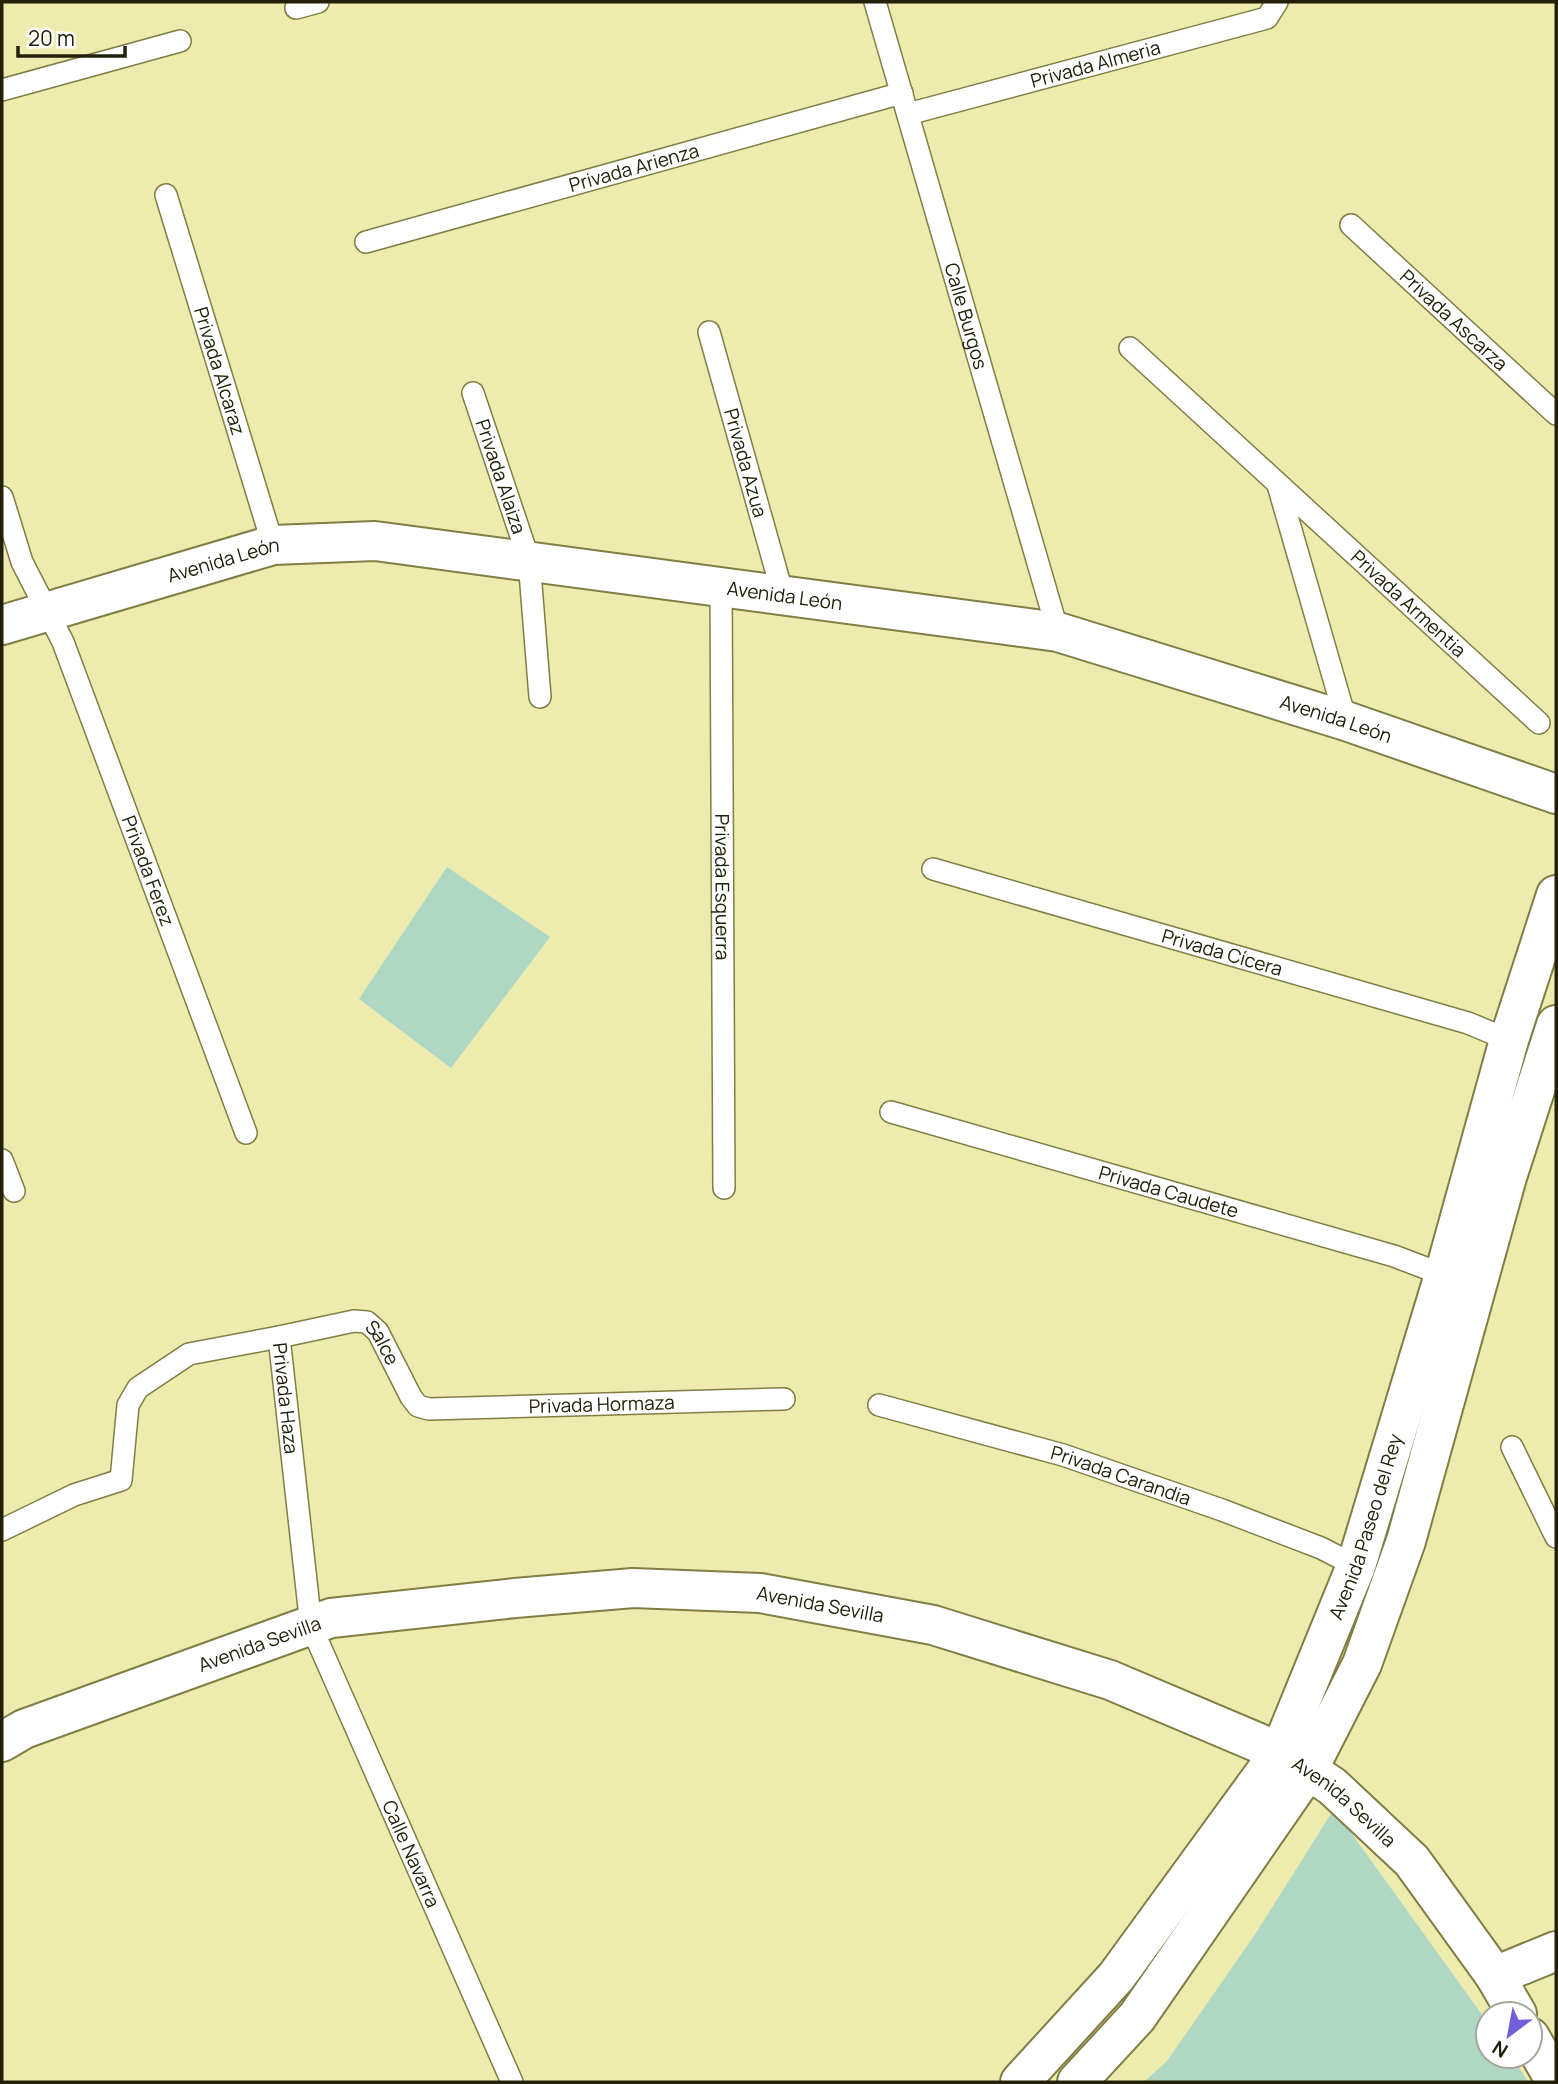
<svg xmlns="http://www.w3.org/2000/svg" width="1558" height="2084" font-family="Manrope,sans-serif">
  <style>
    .green { fill: #aed8c4 }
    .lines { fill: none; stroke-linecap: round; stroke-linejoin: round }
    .service-casing { stroke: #817d44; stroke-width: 24 }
    .minor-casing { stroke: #817d44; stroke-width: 42 }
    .tertiary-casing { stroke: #817d44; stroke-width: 42 }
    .service { stroke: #fff; stroke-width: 21 }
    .minor { stroke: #fff; stroke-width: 38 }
    .tertiary { stroke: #fff; stroke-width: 38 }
    .labels { text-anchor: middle; stroke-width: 5; stroke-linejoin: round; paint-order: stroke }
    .street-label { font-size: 19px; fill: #222008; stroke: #fff }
  </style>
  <rect width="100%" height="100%" fill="#eeebaf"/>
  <g class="green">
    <path d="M447,867L550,937L451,1068L359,999Z"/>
    <path d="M1334,1809L1488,2023V2056H1512L1528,2082H1144L1167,2061L1256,1933Z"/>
  </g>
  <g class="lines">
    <defs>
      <g id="service">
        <path id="s1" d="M875,2L1058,632"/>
        <path d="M296,8L318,2"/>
        <path d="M2,90L180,41"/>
        <path id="s2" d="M908,114L1267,18L1277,2"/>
        <path id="s3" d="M166,195L273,545"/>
        <path id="s4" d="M1351,225L1556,414"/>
        <path id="s5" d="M366,242L902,93"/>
        <path id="s6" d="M709,332L783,595"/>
        <path id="s7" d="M1130,348L1539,723"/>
        <path id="s8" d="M473,393L529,560L540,697"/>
        <path d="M1278,485L1346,721"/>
        <path id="s9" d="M2,497L22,562L63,642L246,1133"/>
        <path id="s10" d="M721,586L724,1188"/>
        <path id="s11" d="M933,869L1468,1023L1509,1040"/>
        <path id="s12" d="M891,1112L1394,1256L1444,1275"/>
        <path d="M2,1160L14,1191"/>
        <path id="s13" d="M279,1337L354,1321L367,1322L378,1332L411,1397L418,1406L429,1409L784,1399"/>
        <path id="s14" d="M879,1405L1063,1455L1222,1510L1321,1548L1356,1566"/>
        <path d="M1512,1447L1556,1537"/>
        <path id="s15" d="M2,1530L74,1495L121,1480L128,1405L138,1388L189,1354L279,1337L311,1626L512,2082"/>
      </g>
      <g id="minor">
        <path id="s16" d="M2,625L273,545L375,541L1058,632L1346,721L1556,794"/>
        <path id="s17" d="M2,1742L24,1729L331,1618L515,1598L633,1588L760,1593L933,1625L1110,1680L1280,1752L1332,1786L1412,1861L1495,1976L1517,2014"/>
        <path d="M1495,1976L1556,1951"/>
        <path d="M1530,2037L1556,2082"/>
      </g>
      <g id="tertiary">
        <path id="s18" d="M1020,2082L1116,1977L1280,1752L1356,1566L1444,1275L1509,1040L1556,895"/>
        <path d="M1077,2082L1137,2017L1308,1770L1362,1664L1406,1541L1507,1177L1556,1025"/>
      </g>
    </defs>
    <use href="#service" class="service-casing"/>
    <use href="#minor" class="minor-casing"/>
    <use href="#tertiary" class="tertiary-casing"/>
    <use href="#service" class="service"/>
    <use href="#minor" class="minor"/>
    <use href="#tertiary" class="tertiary"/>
  </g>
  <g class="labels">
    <g class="street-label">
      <text dy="7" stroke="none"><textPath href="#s2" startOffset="194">Privada Almeria</textPath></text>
      <text dy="7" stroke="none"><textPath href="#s5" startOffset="278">Privada Arienza</textPath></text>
      <text dy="7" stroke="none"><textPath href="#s1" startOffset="327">Calle Burgos</textPath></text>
      <text dy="7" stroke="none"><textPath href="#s4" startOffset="140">Privada Ascarza</textPath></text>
      <text dy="7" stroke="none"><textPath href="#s3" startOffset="184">Privada Alcaraz</textPath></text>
      <text dy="7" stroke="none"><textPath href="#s6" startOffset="136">Privada Azua</textPath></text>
      <text dy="7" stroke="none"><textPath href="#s8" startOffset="88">Privada Alaiza</textPath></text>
      <text dy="7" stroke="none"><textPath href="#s16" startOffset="231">Avenida León</textPath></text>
      <text dy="7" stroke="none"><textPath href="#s16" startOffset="798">Avenida León</textPath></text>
      <text dy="7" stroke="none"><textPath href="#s7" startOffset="378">Privada Armentia</textPath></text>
      <text dy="7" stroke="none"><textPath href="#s16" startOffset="1365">Avenida León</textPath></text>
      <text dy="7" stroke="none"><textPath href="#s9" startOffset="402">Privada Ferez</textPath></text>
      <text dy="7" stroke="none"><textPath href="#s10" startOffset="301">Privada Esquerra</textPath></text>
      <text dy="7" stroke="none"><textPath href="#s11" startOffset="301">Privada Cícera</textPath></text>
      <text dy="7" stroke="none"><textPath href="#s12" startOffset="289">Privada Caudete</textPath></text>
      <text dy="7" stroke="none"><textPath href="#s13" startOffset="116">Salce</textPath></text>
      <text dy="7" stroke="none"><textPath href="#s15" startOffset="439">Privada Haza</textPath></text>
      <text dy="7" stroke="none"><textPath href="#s13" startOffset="373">Privada Hormaza</textPath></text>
      <text dy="7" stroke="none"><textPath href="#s14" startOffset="252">Privada Carandia</textPath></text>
      <text dy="7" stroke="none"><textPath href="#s18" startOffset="662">Avenida Paseo del Rey</textPath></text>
      <text dy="7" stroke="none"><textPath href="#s17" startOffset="844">Avenida Sevilla</textPath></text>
      <text dy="7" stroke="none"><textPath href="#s17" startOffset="276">Avenida Sevilla</textPath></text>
      <text dy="7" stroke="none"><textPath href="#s17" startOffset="1410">Avenida Sevilla</textPath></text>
      <text dy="7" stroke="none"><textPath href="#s15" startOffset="917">Calle Navarra</textPath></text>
    </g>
  </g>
  <rect width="1558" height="2084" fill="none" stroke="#222008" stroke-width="7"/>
  <g transform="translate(1509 2035) rotate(212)"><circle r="33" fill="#ffffff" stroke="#a7a69c" stroke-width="2"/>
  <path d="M0-5L12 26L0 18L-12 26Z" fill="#7061db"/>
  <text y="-10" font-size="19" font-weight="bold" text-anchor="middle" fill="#222008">N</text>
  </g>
  <path d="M18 46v10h107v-10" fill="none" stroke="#222008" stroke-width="3.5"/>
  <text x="28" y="46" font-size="21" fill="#222008" stroke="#ffffff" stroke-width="5" paint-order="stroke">20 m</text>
</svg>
